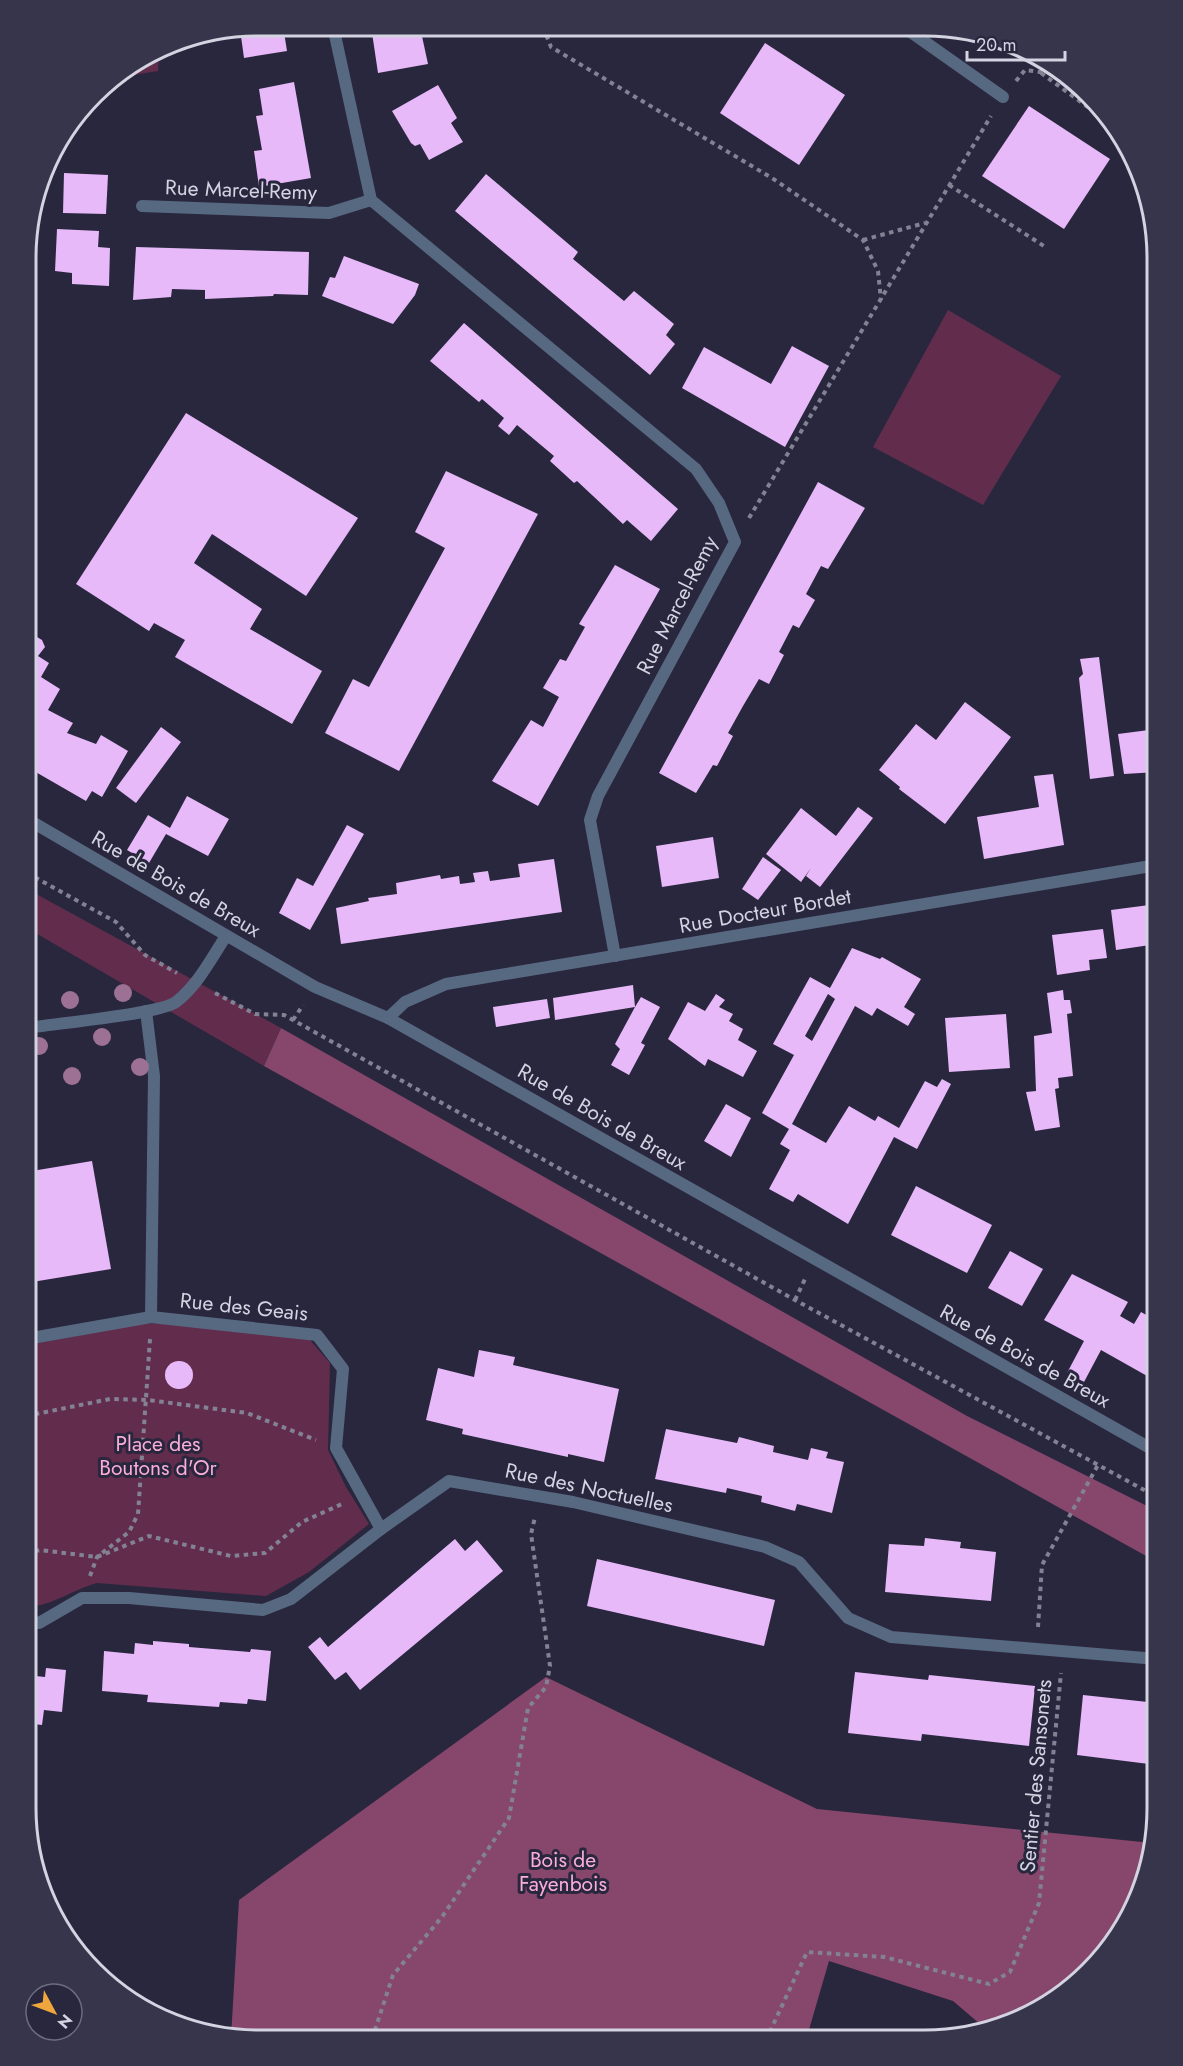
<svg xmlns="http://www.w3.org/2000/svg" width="1183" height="2066" font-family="Jost,sans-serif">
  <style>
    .green { fill: #622d4c }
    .forest { fill: #87476c }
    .building { fill: #e7b9f9; fill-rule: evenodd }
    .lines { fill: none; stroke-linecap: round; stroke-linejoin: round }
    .path { stroke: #838294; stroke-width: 4; stroke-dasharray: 4.5 4.5; stroke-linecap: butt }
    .street { stroke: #576881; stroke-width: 12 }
    .tree { fill: #9c7193 }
    .labels { text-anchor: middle; stroke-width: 6; stroke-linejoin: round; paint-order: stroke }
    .street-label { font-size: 21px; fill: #d3d3e2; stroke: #29273e }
    .park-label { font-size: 21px; fill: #faadd8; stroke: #29273e }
    .rim { fill: none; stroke: #d3d3e2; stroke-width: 3 }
  </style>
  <rect width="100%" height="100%" fill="#29273e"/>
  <g class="green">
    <path d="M159,50L158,71L114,78Z"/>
    <path d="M948,310L1061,376L983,505L873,447Z"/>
    <path d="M27,889L281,1028L264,1066L27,928Z"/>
    <path d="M159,1323L309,1339L330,1363L328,1450L346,1487L369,1524L309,1572L266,1596L97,1583C73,1589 50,1608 26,1606V1345L142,1324Z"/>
  </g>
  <g class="forest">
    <path d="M281,1028L967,1416L1157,1511V1562L264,1066Z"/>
    <path d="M546,1677L817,1809L1152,1843L1140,1897L1109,1950L1066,1993L1000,2028L987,2030L953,2001L829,1961L806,2040L231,2038L239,1900Z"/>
  </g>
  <g class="building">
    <path d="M258,26H283L287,51L244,58L240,29Z"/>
    <path d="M371,26L420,27L428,64L378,73Z"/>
    <path d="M765,43L845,95L799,165L720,113Z"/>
    <path d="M294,82L311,178L259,187L254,151L262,150L256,116L263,115L259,89Z"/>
    <path d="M438,85L457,118L451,123L463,142L429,160L420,144L415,146L411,143L392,111Z"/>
    <path d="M1029,106L1110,159L1064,229L982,176Z"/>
    <path d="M64,173L108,175L106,214L63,213Z"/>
    <path d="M486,174L578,252L573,259L624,301L634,291L674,324L666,335L675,344L650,375L455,211Z"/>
    <path d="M57,229L99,231L98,247L110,248L109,286L72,284V273L55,271Z"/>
    <path d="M136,247L309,252L308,295L274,294L273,296L205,299V290L172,289L171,297L133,300Z"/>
    <path d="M344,256L419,284L415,295L393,324L322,296L330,277L335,278Z"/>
    <path d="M464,323L678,509L651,541L627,520L623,524L577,481L574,483L550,461L554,456L517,425L509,435L498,426L504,418L482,399L479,402L430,361Z"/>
    <path d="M792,346L829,366L785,447L682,388L704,347L771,384Z"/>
    <path d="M186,413L358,518L306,596L212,534L194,563L262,609L250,629L322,671L292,724L175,657L185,640L154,623L149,631L76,584Z"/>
    <path d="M446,471L538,514L399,771L325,733L353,679L369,687L445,548L415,532Z"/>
    <path d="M818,482L865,508L828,569L821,566L806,594L815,600L799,628L793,625L779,652L784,655L769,684L759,679L743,706L728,733L733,736L717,766L713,765L696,793L659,773Z"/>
    <path d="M615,565L660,589L538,806L492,781L531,720L543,727L559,697L543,688L560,659L566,661L585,627L579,624Z"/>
    <path d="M27,631L42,640L45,647L38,656L49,663L41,677L60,689L48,710L73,723L67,733L96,744L101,735L128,751L102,797L92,791L86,801L27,767Z"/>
    <path d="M1099,657L1114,776L1090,779L1079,678L1083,674L1080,659Z"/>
    <path d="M965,702L1011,737L945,824L899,789L900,787L879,770L916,724L936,740Z"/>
    <path d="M161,727L181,742L136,803L116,788Z"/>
    <path d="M1149,730L1157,772L1124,774L1118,734Z"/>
    <path d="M1053,774L1064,845L984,859L977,817L1039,807L1034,776Z"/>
    <path d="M187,796L229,819L208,856L166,834L149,863L127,850L148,815L170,828Z"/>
    <path d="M858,807L873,818L820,887L806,876L811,868L801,882L766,854L801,808L836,836Z"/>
    <path d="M347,825L364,834L310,930L279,913L297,878L313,886Z"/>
    <path d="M713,837L719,878L662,887L656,846Z"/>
    <path d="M763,857L781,870L758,900L742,889Z"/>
    <path d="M554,859L562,912L341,944L336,908L369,901L368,898L397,894L396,883L440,875L441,879L459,876L460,884L475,882L473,873L488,871L490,881L520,877L518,864Z"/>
    <path d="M1157,904V944L1116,950L1111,910Z"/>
    <path d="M1103,929L1107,958L1089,960L1090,970L1057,975L1052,935Z"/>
    <path d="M852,948L880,959L882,957L921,979L904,1007L915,1014L908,1026L877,1008L872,1016L855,1006L792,1124L826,1143L849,1106L875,1121L878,1116L899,1128L925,1081L937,1087L942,1079L951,1084L917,1149L894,1137L848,1224L798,1194L793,1202L769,1189L790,1150L780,1144L789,1129L762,1113L794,1055L773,1044L810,977L830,988ZM828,994L835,999L812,1041L805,1036Z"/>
    <path d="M633,985L635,1007L641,997L660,1007L641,1043L645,1045L629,1075L611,1065L620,1049L615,1044L635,1007L555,1020L553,998Z"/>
    <path d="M1063,990L1064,1000H1070L1072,1013L1067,1014L1073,1076L1058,1078L1059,1088L1055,1089L1060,1127L1035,1131L1026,1092L1036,1091L1034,1036L1052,1033L1047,993Z"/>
    <path d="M716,994L725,1000L719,1007L733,1014L729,1021L743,1029L738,1040L757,1051L743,1077L708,1059L705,1066L668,1039L688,1002L705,1011Z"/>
    <path d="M547,999L550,1018L496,1027L493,1007Z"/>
    <path d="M1006,1014L1010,1068L949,1072L945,1018Z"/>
    <path d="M726,1104L751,1118L731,1157L704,1141Z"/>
    <path d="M92,1161L111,1269L26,1283V1172Z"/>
    <path d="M916,1186L992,1225L967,1273L891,1235Z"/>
    <path d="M1010,1251L1043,1269L1022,1306L988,1288Z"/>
    <path d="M1072,1274L1128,1302L1120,1316L1134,1324L1141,1312L1157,1321L1156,1381L1101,1350L1084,1382L1067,1373L1084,1341L1044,1320Z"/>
    <path d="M479,1350L515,1357L513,1365L619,1389L604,1462L568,1454V1457L462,1434L463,1429L426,1420L438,1368L474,1377Z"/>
    <circle cx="179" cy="1375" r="14"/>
    <path d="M666,1429L737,1443L739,1437L774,1446L773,1452L808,1460L811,1448L828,1452L826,1458L844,1462L832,1513L797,1504L795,1511L761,1502L762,1496L727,1488L726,1493L655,1479Z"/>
    <path d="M925,1538L961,1542L960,1548L996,1552L991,1601L885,1592L889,1544L924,1546Z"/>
    <path d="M455,1539L465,1551L477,1540L503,1571L360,1690L346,1672L335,1680L308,1647L320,1637L328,1647Z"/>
    <path d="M597,1559L775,1600L764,1646L587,1606Z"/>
    <path d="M153,1641L189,1644V1647L250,1652L251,1649L271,1651L266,1701L248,1699L247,1704L220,1702L219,1707L147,1702L148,1695L102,1691L104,1651L134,1654L135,1643L153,1645Z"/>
    <path d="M46,1668L66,1670L62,1712L44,1710L42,1725L26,1723V1675L45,1677Z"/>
    <path d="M855,1672L928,1680L929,1675L1035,1686L1029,1746L922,1734L921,1741L848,1733Z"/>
    <path d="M1083,1695L1157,1703V1758L1150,1757L1149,1764L1077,1755Z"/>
  </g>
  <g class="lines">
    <g class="path">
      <path d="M543,27L551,47L772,178L863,240L878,271L881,300"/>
      <path d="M623,28L628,31"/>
      <path d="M1041,73L1118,129"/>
      <path d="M1016,81L1025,70L1040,72L1055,68"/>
      <path d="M949,185L1047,248"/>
      <path d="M863,240L925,223"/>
      <path d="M749,518L991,116"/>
      <path d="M27,873L116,922L145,955L177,973"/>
      <path d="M215,993L255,1014L284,1015L293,1020L795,1300L1157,1497"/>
      <path d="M293,1020L303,1005"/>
      <path d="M795,1300L805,1279"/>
      <path d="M26,1416L110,1399L148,1400L247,1413L316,1440"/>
      <path d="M26,1553L40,1550L97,1557L149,1536L231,1556L265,1553L302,1522L342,1504"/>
      <path d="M90,1576L97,1557L129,1532L138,1514L150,1339"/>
      <path d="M1038,1627L1042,1565L1098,1465"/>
      <path d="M372,2039L393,1975L442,1917L509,1818L528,1708L546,1687L550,1666L531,1534L535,1517"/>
      <path d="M766,2040L807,1952L884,1957L989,1984L1010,1972L1039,1903L1061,1673"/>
    </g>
    <g class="street">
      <path d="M333,26L371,200L696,469L719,503L735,542L598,796L590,820L615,956"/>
      <path d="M908,30L1003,97"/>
      <path d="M142,206L329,213L371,200"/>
      <path d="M27,819L315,987L388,1018L1157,1452"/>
      <path d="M146,1011L154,1076L151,1317"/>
      <path d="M388,1018L405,1002L446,984L1157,865"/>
      <path d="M26,1028C53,1024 160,1014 176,1002C198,985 211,959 226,936"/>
      <path d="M26,1339L151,1317L317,1335L343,1369L336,1448L381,1529"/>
      <path d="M26,1622L39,1623L82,1598H129L263,1610L291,1599L381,1529L449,1481L573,1502L765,1547L799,1562L848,1618L891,1637L1157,1659"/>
    </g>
  </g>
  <g class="tree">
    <circle cx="123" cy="993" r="9"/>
    <circle cx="70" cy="1000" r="9"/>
    <circle cx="102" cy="1037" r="9"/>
    <circle cx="39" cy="1046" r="9"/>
    <circle cx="140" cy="1067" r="9"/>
    <circle cx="72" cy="1076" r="9"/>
  </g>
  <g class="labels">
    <g class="street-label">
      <text transform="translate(241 190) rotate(2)" y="7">Rue Marcel-Remy</text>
      <text transform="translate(677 605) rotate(-63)" y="7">Rue Marcel-Remy</text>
      <text transform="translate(176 884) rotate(30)" y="7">Rue de Bois de Breux</text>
      <text transform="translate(765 911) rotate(-10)" y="7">Rue Docteur Bordet</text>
      <text transform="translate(602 1117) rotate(30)" y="7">Rue de Bois de Breux</text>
      <text transform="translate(244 1307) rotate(6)" y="7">Rue des Geais</text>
      <text transform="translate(1025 1356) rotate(29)" y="7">Rue de Bois de Breux</text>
      <text transform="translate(589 1488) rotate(12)" y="7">Rue des Noctuelles</text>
      <text transform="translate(1036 1776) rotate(-85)" y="7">Sentier des Sansonets</text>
    </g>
    <g class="park-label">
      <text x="158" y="1451">Place des<tspan x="158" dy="24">Boutons d'Or</tspan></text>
      <text x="563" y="1867">Bois de<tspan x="563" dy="24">Fayenbois</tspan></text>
    </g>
  </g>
  <path d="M0 0H1183V2066H0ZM258 36H925A222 222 0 0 1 1147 258V1808A222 222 0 0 1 925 2030H258A222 222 0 0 1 36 1808V258A222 222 0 0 1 258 36Z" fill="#37354b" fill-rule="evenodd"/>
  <path class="rim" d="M258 36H925A222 222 0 0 1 1147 258V1808A222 222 0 0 1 925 2030H258A222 222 0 0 1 36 1808V258A222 222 0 0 1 258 36Z"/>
  <g transform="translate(54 2012) rotate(131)"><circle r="28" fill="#29273e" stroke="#6d6c80" stroke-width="1.5"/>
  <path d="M0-4.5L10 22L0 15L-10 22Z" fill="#efa73d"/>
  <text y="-9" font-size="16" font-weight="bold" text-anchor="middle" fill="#d3d3e2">N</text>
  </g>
  <path d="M967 51v9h98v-9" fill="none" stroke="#d3d3e2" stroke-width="3"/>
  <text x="976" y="51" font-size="18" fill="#d3d3e2" stroke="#29273e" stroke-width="4.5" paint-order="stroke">20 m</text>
</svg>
